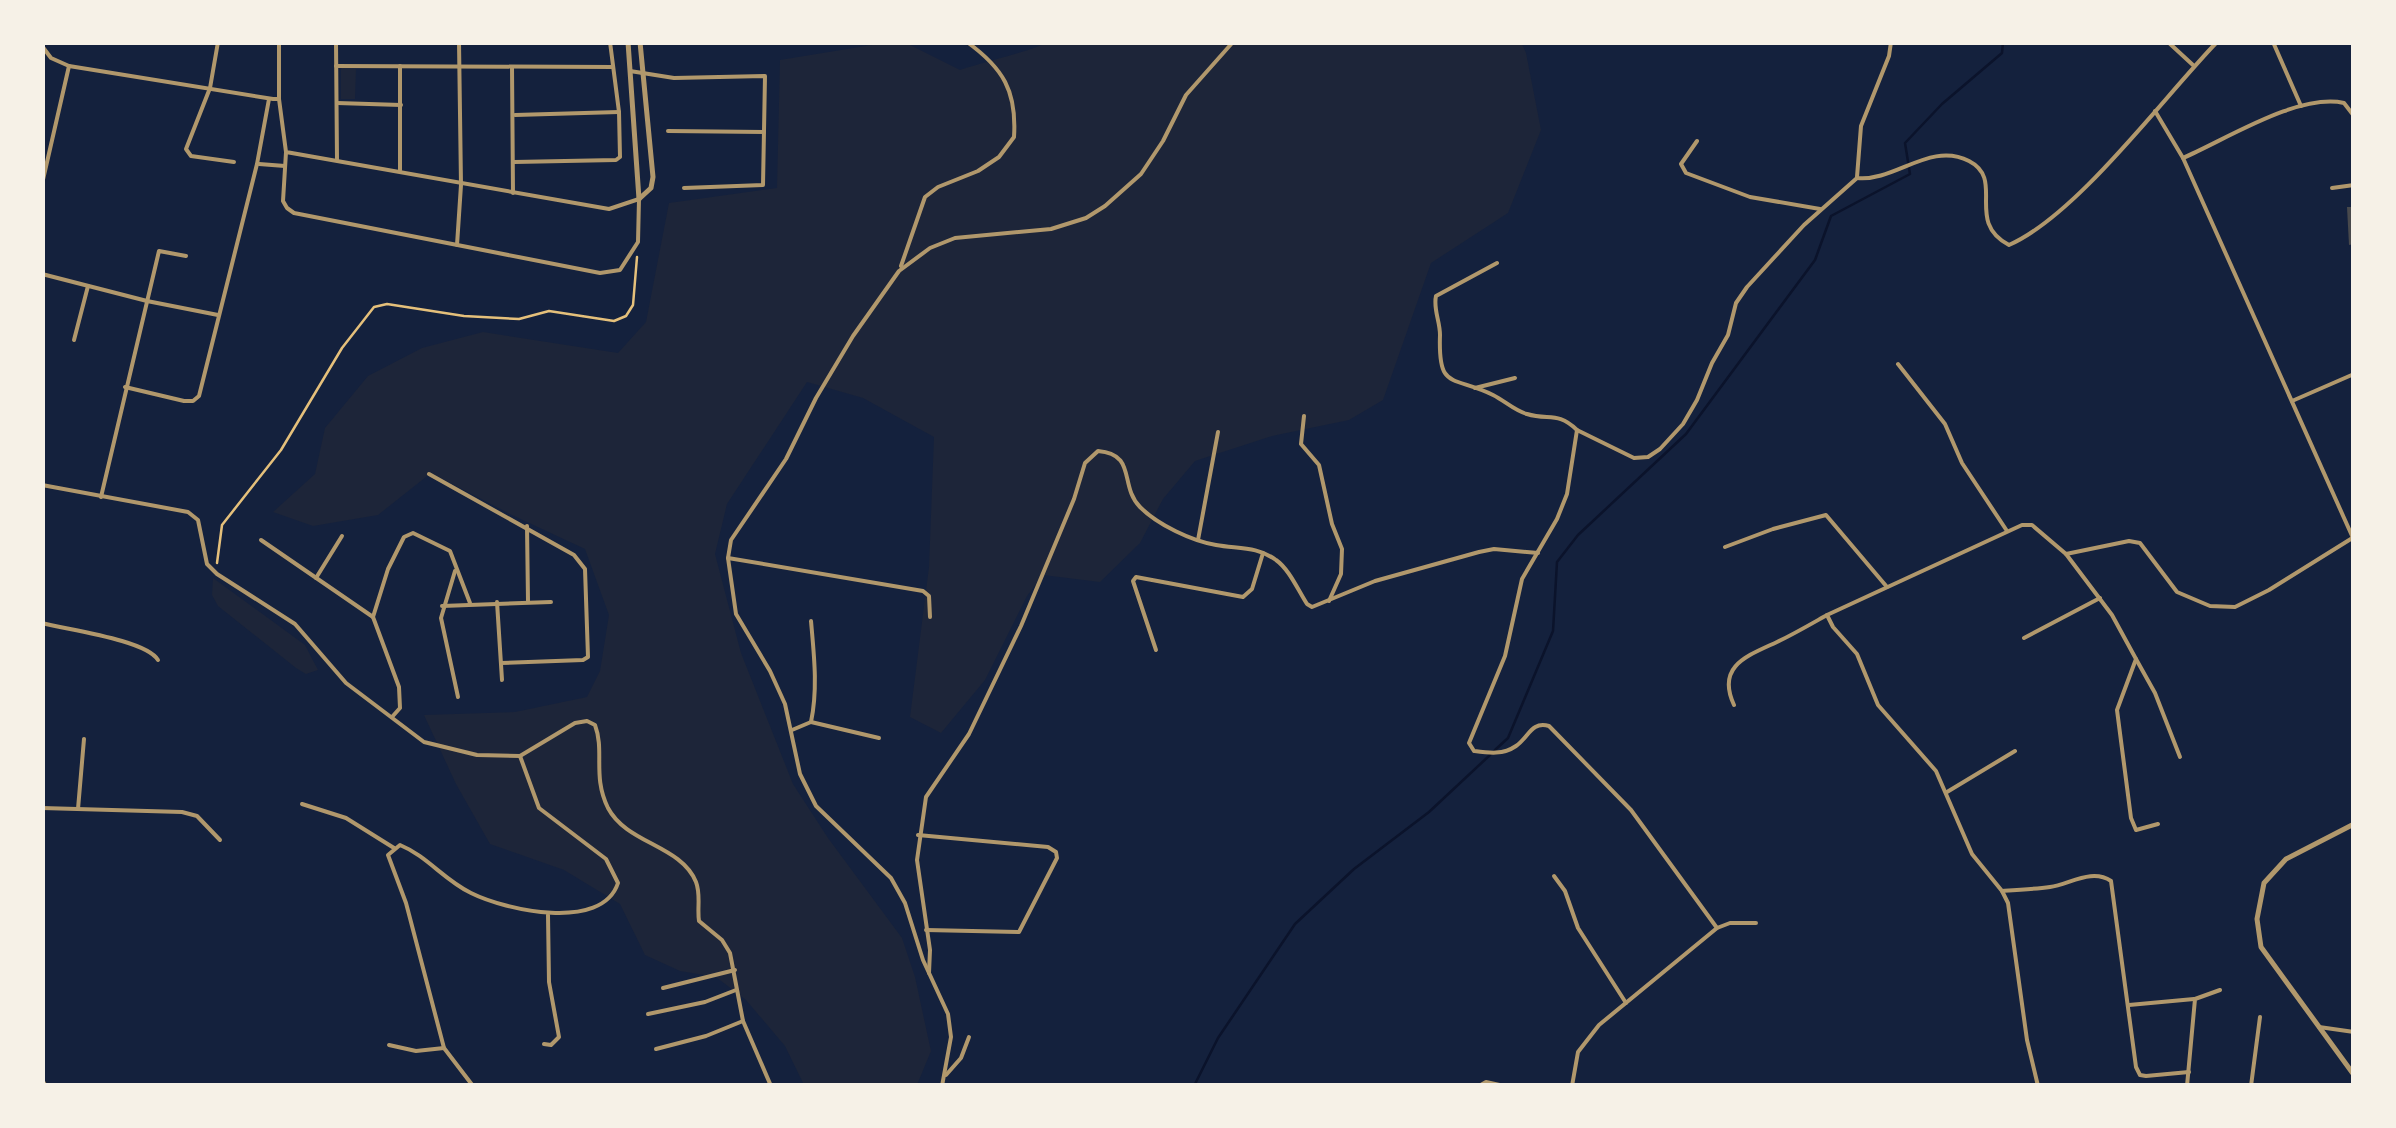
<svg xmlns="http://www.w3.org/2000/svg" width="2396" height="1128" font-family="Quicksand,sans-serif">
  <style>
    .green { fill: #1d2539 }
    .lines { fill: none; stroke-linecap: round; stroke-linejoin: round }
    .stream { stroke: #0b132b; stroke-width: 2.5 }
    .building { fill: #48494c }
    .path { stroke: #e5c07b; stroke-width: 2.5 }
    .minor { stroke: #b1986c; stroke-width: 4 }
    .tertiary { stroke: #b1986c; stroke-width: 5 }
  </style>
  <rect width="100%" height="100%" fill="#14213d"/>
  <g class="green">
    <path d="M890,42L906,43L960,70C977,64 1039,49 1047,42H1521L1526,53L1541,130L1508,213L1431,263L1383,400L1349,420L1272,436L1195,461L1163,499L1140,543L1100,582L1043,575L1027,596L985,680L941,733L910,717L929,567L934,437L863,398L807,382L727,504L715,554L741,653L793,784L828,838L902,938L915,977L931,1051L917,1085H804L785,1046L746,1000L716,977L680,971L645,955L620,904L564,870L490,844L456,784L424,715L515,712L587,697L600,671L609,615L585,549L512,515L431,473L378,515L313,526L273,512L315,474L325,428L368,376L422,348L483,332L618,353L646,322L669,203L777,188L780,60Z"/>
    <path d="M341,68L356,69L355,99H341Z"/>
    <path d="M213,578L305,645L318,670L306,674L296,668L218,606L212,595Z"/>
  </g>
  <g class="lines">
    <g class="stream">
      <path d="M1495,750L1508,738L1553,631L1557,562L1578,535L1686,434L1815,260L1831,216L1910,174L1905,143L1942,104L2002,53L2003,42"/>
      <path d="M1194,1086L1218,1038L1295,924L1354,869L1429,812L1490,755"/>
    </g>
  </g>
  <path class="building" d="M2347,207H2354V244L2349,245Z"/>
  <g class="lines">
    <path class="path" d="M217,563L222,525L281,450L342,348L374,307L387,304L464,316L519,319L549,311L614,321L626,316L633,305L637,257"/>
    <g class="minor">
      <path d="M218,42L210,88L186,149L191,156L234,162"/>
      <path d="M336,42L337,160"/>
      <path d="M2168,42L2194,66"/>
      <path d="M2273,42L2301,106"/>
      <path d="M42,46L51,58L69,66L273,99H279V42"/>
      <path d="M336,66L613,67"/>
      <path d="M512,67L513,193"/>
      <path d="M630,71L674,78L765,76L763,185L684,188"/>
      <path d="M279,99L286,152L283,201L287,208L294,213L600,273L620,270L638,242L639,199L609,209L286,152"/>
      <path d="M337,103L401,105"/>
      <path d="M2155,111L2183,158L2353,538"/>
      <path d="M515,115L619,112"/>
      <path d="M668,131L764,132"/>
      <path d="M1697,141L1681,164L1686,173L1750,197L1820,209"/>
      <path d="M2183,158C2227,139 2298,93 2344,103L2354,116"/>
      <path d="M514,162L616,160L620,157L619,112L610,42"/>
      <path d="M259,164L285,166"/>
      <path d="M400,170V66"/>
      <path d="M1857,177L1861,126L1889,56L1891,42"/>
      <path d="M1857,178C1895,182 1930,141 1969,161C2006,180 1964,221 2009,245C2077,215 2162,99 2217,42"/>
      <path d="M42,184L69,66"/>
      <path d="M2332,188L2354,185"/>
      <path d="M457,245L461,185L459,42"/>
      <path d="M1497,263L1436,296C1433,309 1440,321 1440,335C1438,391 1452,375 1493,395C1505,401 1515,411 1527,414C1549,421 1557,411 1577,430"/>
      <path d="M901,266L925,197L938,187L978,171L999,157L1014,137C1017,91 1003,68 967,42"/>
      <path d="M42,274L147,301L218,315"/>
      <path d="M74,340L88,286"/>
      <path d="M1898,364L1945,424L1962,463L2007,531"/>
      <path d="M125,387L184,401H193L199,396L257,164L269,99"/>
      <path d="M1475,388L1515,378"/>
      <path d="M2292,401L2354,374"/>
      <path d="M1304,416L1301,444L1319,465L1332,524L1342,549L1341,574L1329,601"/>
      <path d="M429,474L574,555L585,569L588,657L583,660L501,663"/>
      <path d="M42,485L188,512L198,520L207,564L217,574L295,624L346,683L424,742L477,755L520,756L575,723L587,721L595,725C605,752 592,775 608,808C627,844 681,845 696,882C701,895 697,908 699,921L722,940L730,953L743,1021L771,1086"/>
      <path d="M101,497L159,251L186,256"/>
      <path d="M527,526L528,601"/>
      <path d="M261,540L373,617"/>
      <path d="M1198,540L1218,432"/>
      <path d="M1725,547L1773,529L1826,515L1887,587"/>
      <path d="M2066,554L2112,615L2136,659L2117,710L2131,818L2136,830L2158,824"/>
      <path d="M728,558L923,591L929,596L930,617"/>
      <path d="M455,571L441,618L458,697"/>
      <path d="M316,578L342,536"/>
      <path d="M497,602L502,680"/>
      <path d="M442,606L551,602"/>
      <path d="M42,623C69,630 146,640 158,660"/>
      <path d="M2024,638L2100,598"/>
      <path d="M1156,650L1133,581L1136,577L1243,597L1252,589L1263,553"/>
      <path d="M2136,659L2155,693L2180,757"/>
      <path d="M1734,705C1716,666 1747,656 1777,642C1794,634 1811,624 1827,615"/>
      <path d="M392,717L400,708L399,687L373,617L388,569L404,537L413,533L450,551L470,603"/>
      <path d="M811,722L879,738"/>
      <path d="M792,730L811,722C818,689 814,655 811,621"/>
      <path d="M1947,792L2015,751"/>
      <path d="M302,804L346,818L394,848"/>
      <path d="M42,808L182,812L197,816L220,840"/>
      <path d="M78,809L84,739"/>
      <path d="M918,835L1048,847L1056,852L1057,858L1019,932L926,930"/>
      <path d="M1554,876L1565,891L1578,928L1626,1003"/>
      <path d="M2002,891C2018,890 2035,889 2050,887C2070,884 2092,868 2111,881L2136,1067L2140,1075L2146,1076L2189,1072"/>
      <path d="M1717,928L1631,810L1549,726C1531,721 1529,737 1516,746C1503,755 1489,753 1474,751L1469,743L1505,656L1522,579L1557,519L1567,494L1577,430L1634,458L1648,457L1660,449L1683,424L1697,400L1712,363L1728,335L1736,303L1747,287L1804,225L1857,178"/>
      <path d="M929,973L930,950L917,860L926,797L969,734L1021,626L1074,499L1085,463L1098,451C1137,454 1119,486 1140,507C1158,525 1192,541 1216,545C1238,549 1257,546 1276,560C1289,569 1298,590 1307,604L1312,607L1375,581L1479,552L1494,549L1538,553"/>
      <path d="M663,988L735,970"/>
      <path d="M2129,1005L2194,999"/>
      <path d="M648,1014L705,1002L736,990"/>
      <path d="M2319,1027L2354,1032"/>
      <path d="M544,1044L551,1045L559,1037L549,982L548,915"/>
      <path d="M389,1045L416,1051L444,1048"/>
      <path d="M656,1049L706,1036L743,1021"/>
      <path d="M946,1075L961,1058L969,1037"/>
      <path d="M42,1080L46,1086"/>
      <path d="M473,1086L444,1048L406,903L388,855L400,845C427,856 444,880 471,893C505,910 602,932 618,883L606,859L539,808L520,756"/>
      <path d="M942,1086L951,1037L948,1014L923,960L905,903L891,878L816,806L800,774L785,704L770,671L736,614L728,558L731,540L786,459L816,398L853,336L899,271L930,248L955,238L1051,229L1086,218L1105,206L1141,174L1163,141L1186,95L1233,42"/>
      <path d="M1479,1086L1486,1082L1504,1086"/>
      <path d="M1572,1086L1578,1052L1599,1025L1717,928L1730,923H1756"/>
      <path d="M2038,1086L2027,1040L2008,903L2002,891L1972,854L1936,771L1878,705L1857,654L1833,627L1827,615L2022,525H2032L2066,554L2129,541L2140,543L2177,592L2210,606L2235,607L2269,590L2354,537"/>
      <path d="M2187,1086L2195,999L2220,990"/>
      <path d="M2251,1086L2260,1017"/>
    </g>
    <g class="tertiary">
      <path d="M628,42L639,199"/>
      <path d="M639,199L651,188L653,177L640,42"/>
      <path d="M2354,824L2286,859L2264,883L2257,919L2261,947L2354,1075"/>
    </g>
  </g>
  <rect width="2396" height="1128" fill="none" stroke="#f6f1e7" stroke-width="90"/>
</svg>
